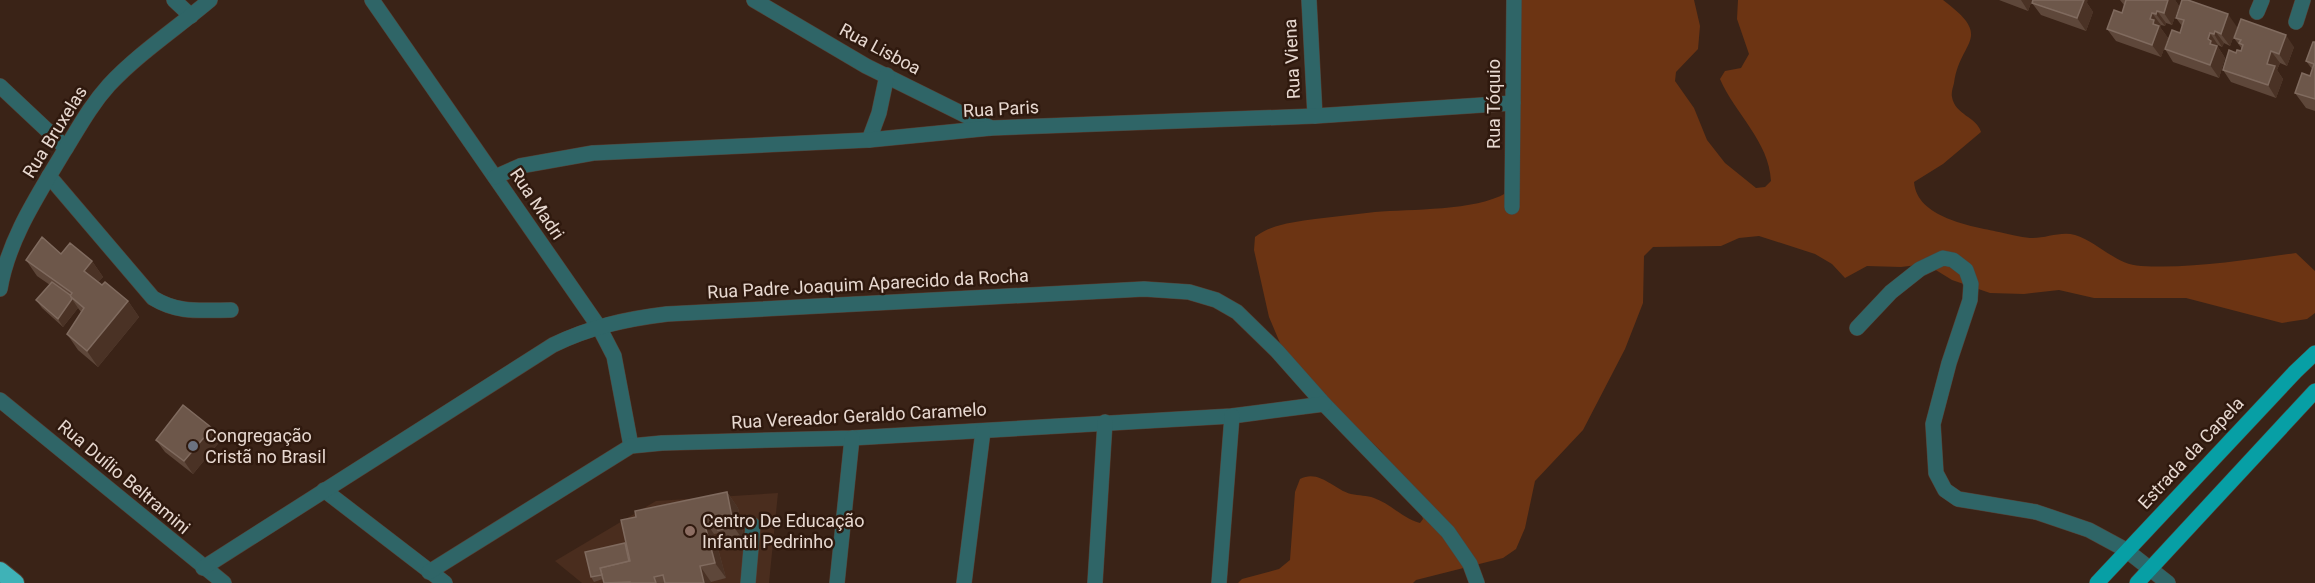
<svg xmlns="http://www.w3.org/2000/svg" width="2315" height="583" font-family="Roboto,sans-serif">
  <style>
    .built { fill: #4a2d1e }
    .green { fill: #6c3413 }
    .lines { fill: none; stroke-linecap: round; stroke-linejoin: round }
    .minor-casing { stroke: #564035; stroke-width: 16 }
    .major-casing { stroke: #564035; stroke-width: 16 }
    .highway-casing { stroke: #564035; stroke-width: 20 }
    .minor { stroke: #2f6567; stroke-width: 15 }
    .major { stroke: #079fa5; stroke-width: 15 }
    .highway { stroke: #3fb2b7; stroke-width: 18 }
    .wall { fill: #5e473a }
    .shaded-wall { fill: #4a3225 }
    .building { fill: #6d574a; stroke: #806b5f; stroke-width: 1.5 }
    .worship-dot { fill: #6b7280; stroke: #2f190e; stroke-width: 2 }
    .education-dot { fill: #8d6e63; stroke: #2f190e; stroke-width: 2 }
    .labels { text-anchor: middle; stroke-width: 5; stroke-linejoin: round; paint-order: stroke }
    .street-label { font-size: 18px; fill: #e7d8d0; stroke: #2f190e }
    .poi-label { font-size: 18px; fill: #e7d8d0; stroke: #2f190e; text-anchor: start }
  </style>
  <rect width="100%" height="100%" fill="#3a2317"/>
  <path class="built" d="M778,493L769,583H582L555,561L656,501Z"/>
  <path class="green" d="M1512,0H1694L1700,26L1698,49L1676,72L1675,81L1694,108L1707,140L1725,163L1756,188L1765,187L1771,181C1769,141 1735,114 1720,79L1725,71L1741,68L1749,54L1737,19L1738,0H1943C1995,39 1960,39 1954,83C1953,87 1951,93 1952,97C1955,115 1977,117 1981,132L1943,164L1914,182C1917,218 1971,226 1999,232C2009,234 2020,237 2030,238C2045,239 2060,231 2075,235C2098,242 2116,265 2141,266C2193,269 2244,260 2296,253L2315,271V313L2307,319L2282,323L2186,298H2094L2059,290L2024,294L1990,293L1952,280L1926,264L1901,267L1867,266L1845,278L1832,264L1815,254L1759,236L1739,238L1721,246L1653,247L1644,256L1643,303L1625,349L1583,430L1535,481L1525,528L1516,549L1503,558L1416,580L1413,583H1238L1242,579L1279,569L1290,560L1295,492L1300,479C1319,469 1333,489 1351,494C1359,496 1367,495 1374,498C1391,504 1402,518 1420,523L1423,519L1417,500L1381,451L1326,399L1280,343L1269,317L1254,250L1255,237C1271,224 1295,222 1315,219C1335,217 1355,214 1375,212C1410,209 1476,211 1506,193Z"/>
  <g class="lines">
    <defs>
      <g id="minor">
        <path d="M174,0L191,16"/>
        <path d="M372,0L599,327L614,356L631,446"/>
        <path d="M754,0L866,66L991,128"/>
        <path d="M1309,0L1315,116"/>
        <path d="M2257,12L2262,0"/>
        <path d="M2296,22L2303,0"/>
        <path d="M0,86L66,148"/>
        <path d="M869,140L879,113L887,75"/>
        <path d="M49,176L153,298C179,314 201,310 231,310"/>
        <path d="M495,177L520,166L593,153L869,140L991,128L1315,116L1513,103"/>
        <path d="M1512,207L1514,0"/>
        <path d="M0,289C8,240 38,195 63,153C78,129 90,106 109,85C139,53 177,28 210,0"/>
        <path d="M1857,328L1891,292L1920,269L1943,258L1953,260L1966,270L1971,284L1970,300L1949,363L1933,424L1936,473L1945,490L1958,499L2036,512L2089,530L2126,550L2168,583"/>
        <path d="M0,400L224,583"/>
        <path d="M324,490L445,583"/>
        <path d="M203,568L553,345C590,327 626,319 667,314L1144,289L1189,292L1216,300L1237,312L1277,351L1324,404L1448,532L1470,564L1477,583"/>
        <path d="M429,572L631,446L662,443L852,438L1232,416L1324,404"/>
        <path d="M748,583L753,525"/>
        <path d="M837,583L852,438"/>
        <path d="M964,583L983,431"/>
        <path d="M1095,583L1105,422"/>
        <path d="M1219,583L1232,416"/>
      </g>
      <g id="major">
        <path d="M2097,583L2295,372L2315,353"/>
        <path d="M2137,583L2315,391"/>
      </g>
      <path id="highway" d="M0,571L15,583"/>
    </defs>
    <use href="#minor" class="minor-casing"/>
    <use href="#major" class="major-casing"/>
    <use href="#highway" class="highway-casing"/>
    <use href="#minor" class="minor"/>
    <use href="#major" class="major"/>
    <use href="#highway" class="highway"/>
  </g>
  <g class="wall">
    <path d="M1999,0H2032L2028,11Z"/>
    <path d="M2120,0H2175L2179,6L2172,25L2166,23L2165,26L2161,25L2160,27L2168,38L2161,57L2116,41L2107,29L2122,13L2124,5Z"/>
    <path d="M2032,3H2087L2093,12L2086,31L2041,15Z"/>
    <path d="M2176,18L2237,27L2230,46L2224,43L2222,47L2218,45V47L2225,58L2219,78L2173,62L2165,49L2180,33L2182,26Z"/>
    <path d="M2234,38L2294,47L2287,66L2280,63L2277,70L2283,79L2276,98L2231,82L2223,70L2236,53L2241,51L2242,49Z"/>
    <path d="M2315,42V111L2306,108L2295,93L2310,76L2312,69L2306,61Z"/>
    <path d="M61,254L92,261L103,277L98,282L128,301L139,317L98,367L78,350L67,334L81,312L78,308L63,327L42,308L36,300L50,285L37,276L26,260Z"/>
    <path d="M212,428L221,440L193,474L165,452L156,440Z"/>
    <path d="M727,492L738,508L745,543L729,546L720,533L714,534L726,578L711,582V583H604L603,579L594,582L591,577L627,545L636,517Z"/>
  </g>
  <g class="shaded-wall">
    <path d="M2021,0H2032L2028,11Z"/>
    <path d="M2079,0H2088L2087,3L2093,12L2086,31L2077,18Z"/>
    <path d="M2168,0H2175L2179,6L2172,25L2164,13Z"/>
    <path d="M2157,11L2166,23L2165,26L2156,14Z"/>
    <path d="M2152,13L2161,25L2160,27L2168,38L2161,57L2152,45L2150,19Z"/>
    <path d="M2228,14L2237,27L2230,46L2221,34Z"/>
    <path d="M2215,31L2224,43L2222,47L2214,34Z"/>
    <path d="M2210,33L2218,45V47L2225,58L2219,78L2210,65L2208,39Z"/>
    <path d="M2286,35L2294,47L2287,66L2279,54Z"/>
    <path d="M2271,51L2280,63L2277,70L2283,79L2276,98L2268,85L2267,64Z"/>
    <path d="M92,261L103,277L95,286L84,271Z"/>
    <path d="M72,299L78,308L63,327L58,319Z"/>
    <path d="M128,301L139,317L98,367L87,351Z"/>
    <path d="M212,428L221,440L193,474L184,461Z"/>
    <path d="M727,492L738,508L745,543L734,527Z"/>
    <path d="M703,518L714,534L726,578L715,563Z"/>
    <path d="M700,566L711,582V583H704Z"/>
  </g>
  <g class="building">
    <path d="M2033,0H2084L2077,18L2032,3Z"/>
    <path d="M2126,0H2168L2164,13L2157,11L2156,14L2152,13L2150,19L2154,20L2153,24L2159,26L2152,45L2107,29L2114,10L2122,13Z"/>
    <path d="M2182,0H2188L2228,14L2221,34L2215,31L2214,34L2210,33L2208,39L2211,41L2210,44L2217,46L2210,65L2165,49L2172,30L2180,33L2184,20L2176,18Z"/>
    <path d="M2241,19L2286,35L2279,54L2271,51L2267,64L2275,66L2268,85L2223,70L2229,50L2236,53L2237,50L2241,51L2243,45L2239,43L2241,40L2234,38Z"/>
    <path d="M2313,42H2315V99L2295,93L2302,73L2310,76L2314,64L2306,61Z"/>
    <path d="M42,237L61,254L70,243L92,261L84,271L102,285L105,282L128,301L87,351L67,334L84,308L70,296L72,293L26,260Z"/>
    <path d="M52,282L70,295L72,299L58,319L36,300Z"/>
    <path d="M183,405L212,428L184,461L156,440Z"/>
    <path d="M727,492L734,527L718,530L713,516L703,518L715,563L700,566L704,583H665L663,575L654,577L656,583H630V582L604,583L600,568L630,561L621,520L636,517L635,511Z"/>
    <path d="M625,543L629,561L600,568L602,575L591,577L585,552Z"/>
  </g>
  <circle class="worship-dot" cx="193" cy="446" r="6"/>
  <circle class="education-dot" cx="690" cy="531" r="6"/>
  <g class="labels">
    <g class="street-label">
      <text transform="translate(880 49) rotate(28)" y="6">Rua Lisboa</text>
      <text transform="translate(1292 59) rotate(-93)" y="6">Rua Viena</text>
      <text transform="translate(1494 104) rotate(-90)" y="6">Rua Tóquio</text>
      <text transform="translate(1001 109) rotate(-3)" y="6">Rua Paris</text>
      <text transform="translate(55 132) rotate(-58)" y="6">Rua Bruxelas</text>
      <text transform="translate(537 204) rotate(56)" y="6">Rua Madri</text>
      <text transform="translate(868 284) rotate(-3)" y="6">Rua Padre Joaquim Aparecido da Rocha</text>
      <text transform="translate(859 416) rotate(-3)" y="6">Rua Vereador Geraldo Caramelo</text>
      <text transform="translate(2191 453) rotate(-47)" y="6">Estrada da Capela</text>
      <text transform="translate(124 477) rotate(40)" y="6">Rua Duílio Beltramini</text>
    </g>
    <g class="poi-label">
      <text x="205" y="442">Congregação<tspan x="205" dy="21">Cristã no Brasil</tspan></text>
      <text x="702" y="527">Centro De Educação<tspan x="702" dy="21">Infantil Pedrinho</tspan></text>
    </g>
  </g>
</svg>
